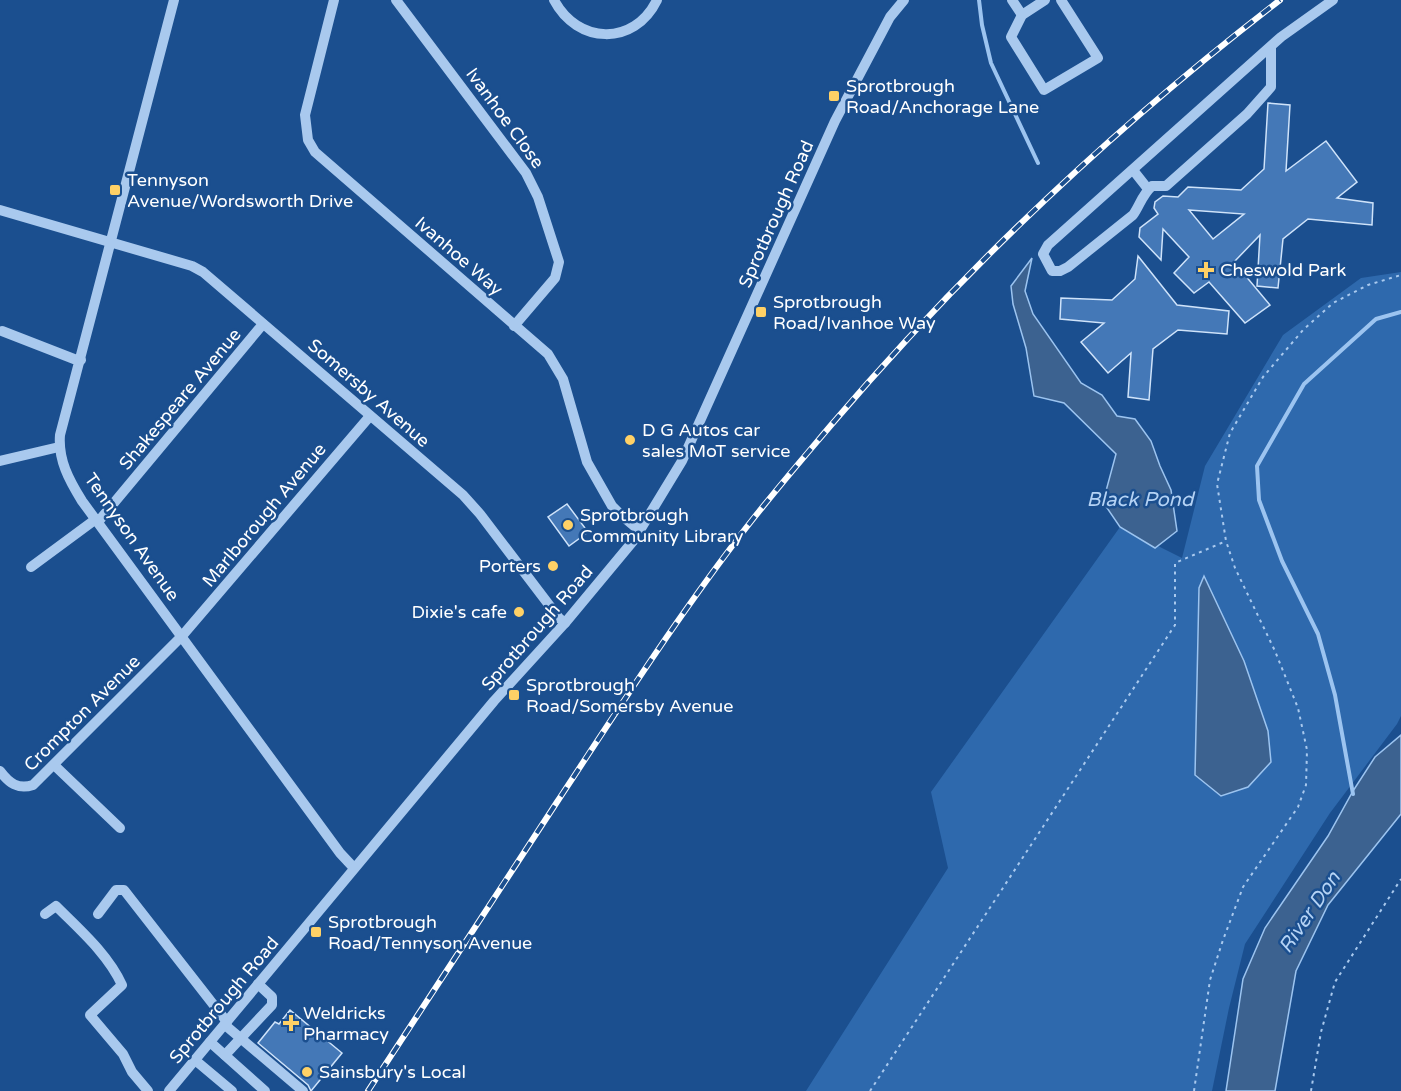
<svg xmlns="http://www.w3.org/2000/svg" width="1401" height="1091" font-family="'Varela Round',sans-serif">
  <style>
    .green { fill: #2e69ad; fill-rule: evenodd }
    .water { fill: #3c6290; stroke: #9cc4f0; stroke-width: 1.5 }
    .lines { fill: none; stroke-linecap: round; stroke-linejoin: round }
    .stream { stroke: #9cc4f0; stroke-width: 4 }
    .building { fill: #4478b7; stroke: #cfe3fa; stroke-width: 1.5; fill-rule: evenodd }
    .path { stroke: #a9c9ee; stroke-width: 2; stroke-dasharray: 3 4.5; stroke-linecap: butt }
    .minor { stroke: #a9c9ee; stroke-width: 10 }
    .rail-casing { stroke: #fff; stroke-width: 6 }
    .rail { stroke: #1b4f8f; stroke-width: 4; stroke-dasharray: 11; stroke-linecap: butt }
    .poi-dot { fill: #ffd166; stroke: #1b4f8f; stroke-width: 2 }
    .labels { text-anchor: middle; stroke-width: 5; stroke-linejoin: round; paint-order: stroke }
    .poi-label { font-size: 18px; fill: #fff; stroke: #1b4f8f; text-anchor: start }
    .street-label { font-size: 18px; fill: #fff; stroke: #1b4f8f }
    .water-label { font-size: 20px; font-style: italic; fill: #b5d3f5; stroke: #1b4f8f }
  </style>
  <rect width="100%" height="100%" fill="#1b4f8f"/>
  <path class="green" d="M1401,272V716L1397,724L1330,813L1245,944L1229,1008L1212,1091H806L948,868L931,792L1120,527L1182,558L1205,466L1283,335L1361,278ZM1204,577L1244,661L1268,731L1270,763L1199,588Z"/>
  <g class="water">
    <path d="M1032,258L1025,291L1033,314L1081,383L1102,395L1117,416L1135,419L1151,441L1160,466L1171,490L1177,531L1155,548L1120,527L1103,502L1116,454L1064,403L1034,396L1026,348L1013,304L1011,286Z"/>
    <path d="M1204,576L1244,661L1268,731L1271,762L1248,787L1221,796L1195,775L1199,588Z"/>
    <path d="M1401,735V814L1328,905L1296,971L1275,1091H1226L1243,979L1265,928L1328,836L1353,791L1375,757Z"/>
  </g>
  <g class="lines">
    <g class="stream">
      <path d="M979,0L982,25L991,63L1038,163"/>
      <path d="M1353,794L1335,695L1318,634L1282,561L1259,500L1257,466L1304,384L1376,319L1401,312"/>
    </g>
  </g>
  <g class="building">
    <path d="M1268,103L1290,105L1286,171L1326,141L1357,182L1337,198L1373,203L1372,225L1308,219L1283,239L1278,288L1257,286L1260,235L1234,262L1270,305L1245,323L1209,282L1194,293L1174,273L1189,257L1163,229L1161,260L1139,237L1140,228L1158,214L1154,208L1155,202L1163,196L1178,197L1188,187L1241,190L1264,169ZM1189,210L1244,214L1213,239Z"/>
    <path d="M1138,256L1177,305L1229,311L1227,334L1178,330L1153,349L1149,400L1128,397L1131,353L1108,373L1081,342L1104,323L1060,319L1061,298L1112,300L1135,279Z"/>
    <path d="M567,504L588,532L569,546L548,517Z"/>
    <path d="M290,1010L342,1053L311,1091L308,1085L258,1043L275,1022L279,1024Z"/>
  </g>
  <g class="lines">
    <g class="path">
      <path d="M870,1091L1175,625V563L1226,541"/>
      <path d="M1194,1091L1210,980L1223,940L1243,887L1298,807L1306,785L1307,750L1298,708L1275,651L1235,568L1226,541L1217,484L1230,433L1263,377L1303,330L1333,303L1368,285L1401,275"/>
      <path d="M1311,1091L1321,1032L1335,982L1401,879"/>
    </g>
    <g class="minor">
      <path d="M174,0L60,435C58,460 69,480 82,501L340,853L354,868"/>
      <path d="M334,0L305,115L308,140L315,152L548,354L563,379L587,462L612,506L621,515L640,531"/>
      <path d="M396,0L526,173L538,197L559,262L555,278L514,326"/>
      <path d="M554,0C577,44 634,47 657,0"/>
      <path d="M1012,0L1022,15"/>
      <path d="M1045,0L1022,15L1011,37L1044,90L1098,58L1061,0"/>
      <path d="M1271,48V87L1247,114L1166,186H1152C1142,195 1140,205 1133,215L1068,267L1060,271H1052L1043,254L1048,245L1281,37L1333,0"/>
      <path d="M1133,170L1148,189"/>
      <path d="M0,210L192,266L203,272L463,495L480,514L559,618L565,623"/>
      <path d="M2,331L74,359L81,360"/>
      <path d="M0,461L59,447"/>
      <path d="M98,522L263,324"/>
      <path d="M31,567L96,519"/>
      <path d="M54,765L120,828"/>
      <path d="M0,771C9,783 18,790 33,785L182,636L370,416"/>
      <path d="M45,914L56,906C79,929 108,954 122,985L90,1015L123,1054L132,1072L148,1091"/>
      <path d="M98,914L116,890H124L227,1022"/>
      <path d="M225,1025L303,1091"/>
      <path d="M210,1042L265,1091"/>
      <path d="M225,1055L272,1005V997L258,984"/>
      <path d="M195,1060L232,1091"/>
      <path d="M169,1091L494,701L565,623L634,540L682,461L835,121L890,17L904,0"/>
    </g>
    <defs>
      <path id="rail" d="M368,1091C431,995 494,898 557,802C615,714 672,625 736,541C766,501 799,463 832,424C966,267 1116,126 1280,0"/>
    </defs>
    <use href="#rail" class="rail-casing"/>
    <use href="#rail" class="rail"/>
  </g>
  <g class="poi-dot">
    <rect x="828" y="90" width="12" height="12" rx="3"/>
    <rect x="109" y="184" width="12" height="12" rx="3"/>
    <path d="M1203 261h6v6h6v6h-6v6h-6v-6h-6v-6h6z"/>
    <rect x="755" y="306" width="12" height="12" rx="3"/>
    <circle cx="630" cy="440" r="6"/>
    <circle cx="568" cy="525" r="6"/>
    <circle cx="553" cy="566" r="6"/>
    <circle cx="519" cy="612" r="6"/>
    <rect x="508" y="689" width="12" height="12" rx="3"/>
    <rect x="310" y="926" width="12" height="12" rx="3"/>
    <path d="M288 1014h6v6h6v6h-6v6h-6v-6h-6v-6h6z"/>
    <circle cx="307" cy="1072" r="6"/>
  </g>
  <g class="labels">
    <g class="poi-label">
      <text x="846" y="92">Sprotbrough<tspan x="846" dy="21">Road/Anchorage Lane</tspan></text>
      <text x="127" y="186">Tennyson<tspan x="127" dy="21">Avenue/Wordsworth Drive</tspan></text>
      <text x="1220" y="276">Cheswold Park</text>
      <text x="773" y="308">Sprotbrough<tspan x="773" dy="21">Road/Ivanhoe Way</tspan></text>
      <text x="642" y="436">D G Autos car<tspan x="642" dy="21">sales MoT service</tspan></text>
      <text x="580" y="521">Sprotbrough<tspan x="580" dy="21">Community Library</tspan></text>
      <text x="541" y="572" text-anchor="end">Porters</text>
      <text x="507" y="618" text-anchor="end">Dixie's cafe</text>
      <text x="526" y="691">Sprotbrough<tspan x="526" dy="21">Road/Somersby Avenue</tspan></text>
      <text x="328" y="928">Sprotbrough<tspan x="328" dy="21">Road/Tennyson Avenue</tspan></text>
      <text x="303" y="1019">Weldricks<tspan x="303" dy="21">Pharmacy</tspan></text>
      <text x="319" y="1078">Sainsbury's Local</text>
    </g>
    <g class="street-label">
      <text transform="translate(505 118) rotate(54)" y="6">Ivanhoe Close</text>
      <text transform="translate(776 214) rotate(-66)" y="6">Sprotbrough Road</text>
      <text transform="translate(459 256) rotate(41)" y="6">Ivanhoe Way</text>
      <text transform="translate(369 393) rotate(41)" y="6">Somersby Avenue</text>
      <text transform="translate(180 399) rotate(-50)" y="6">Shakespeare Avenue</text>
      <text transform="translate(264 515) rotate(-50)" y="6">Marlborough Avenue</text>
      <text transform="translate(132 537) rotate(55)" y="6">Tennyson Avenue</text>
      <text transform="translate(537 628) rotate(-49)" y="6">Sprotbrough Road</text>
      <text transform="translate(82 713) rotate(-45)" y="6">Crompton Avenue</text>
      <text transform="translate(224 1000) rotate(-50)" y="6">Sprotbrough Road</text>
    </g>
    <g class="water-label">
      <text x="1140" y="506">Black Pond</text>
      <text transform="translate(1309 912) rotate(-56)" y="7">River Don</text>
    </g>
  </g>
</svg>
